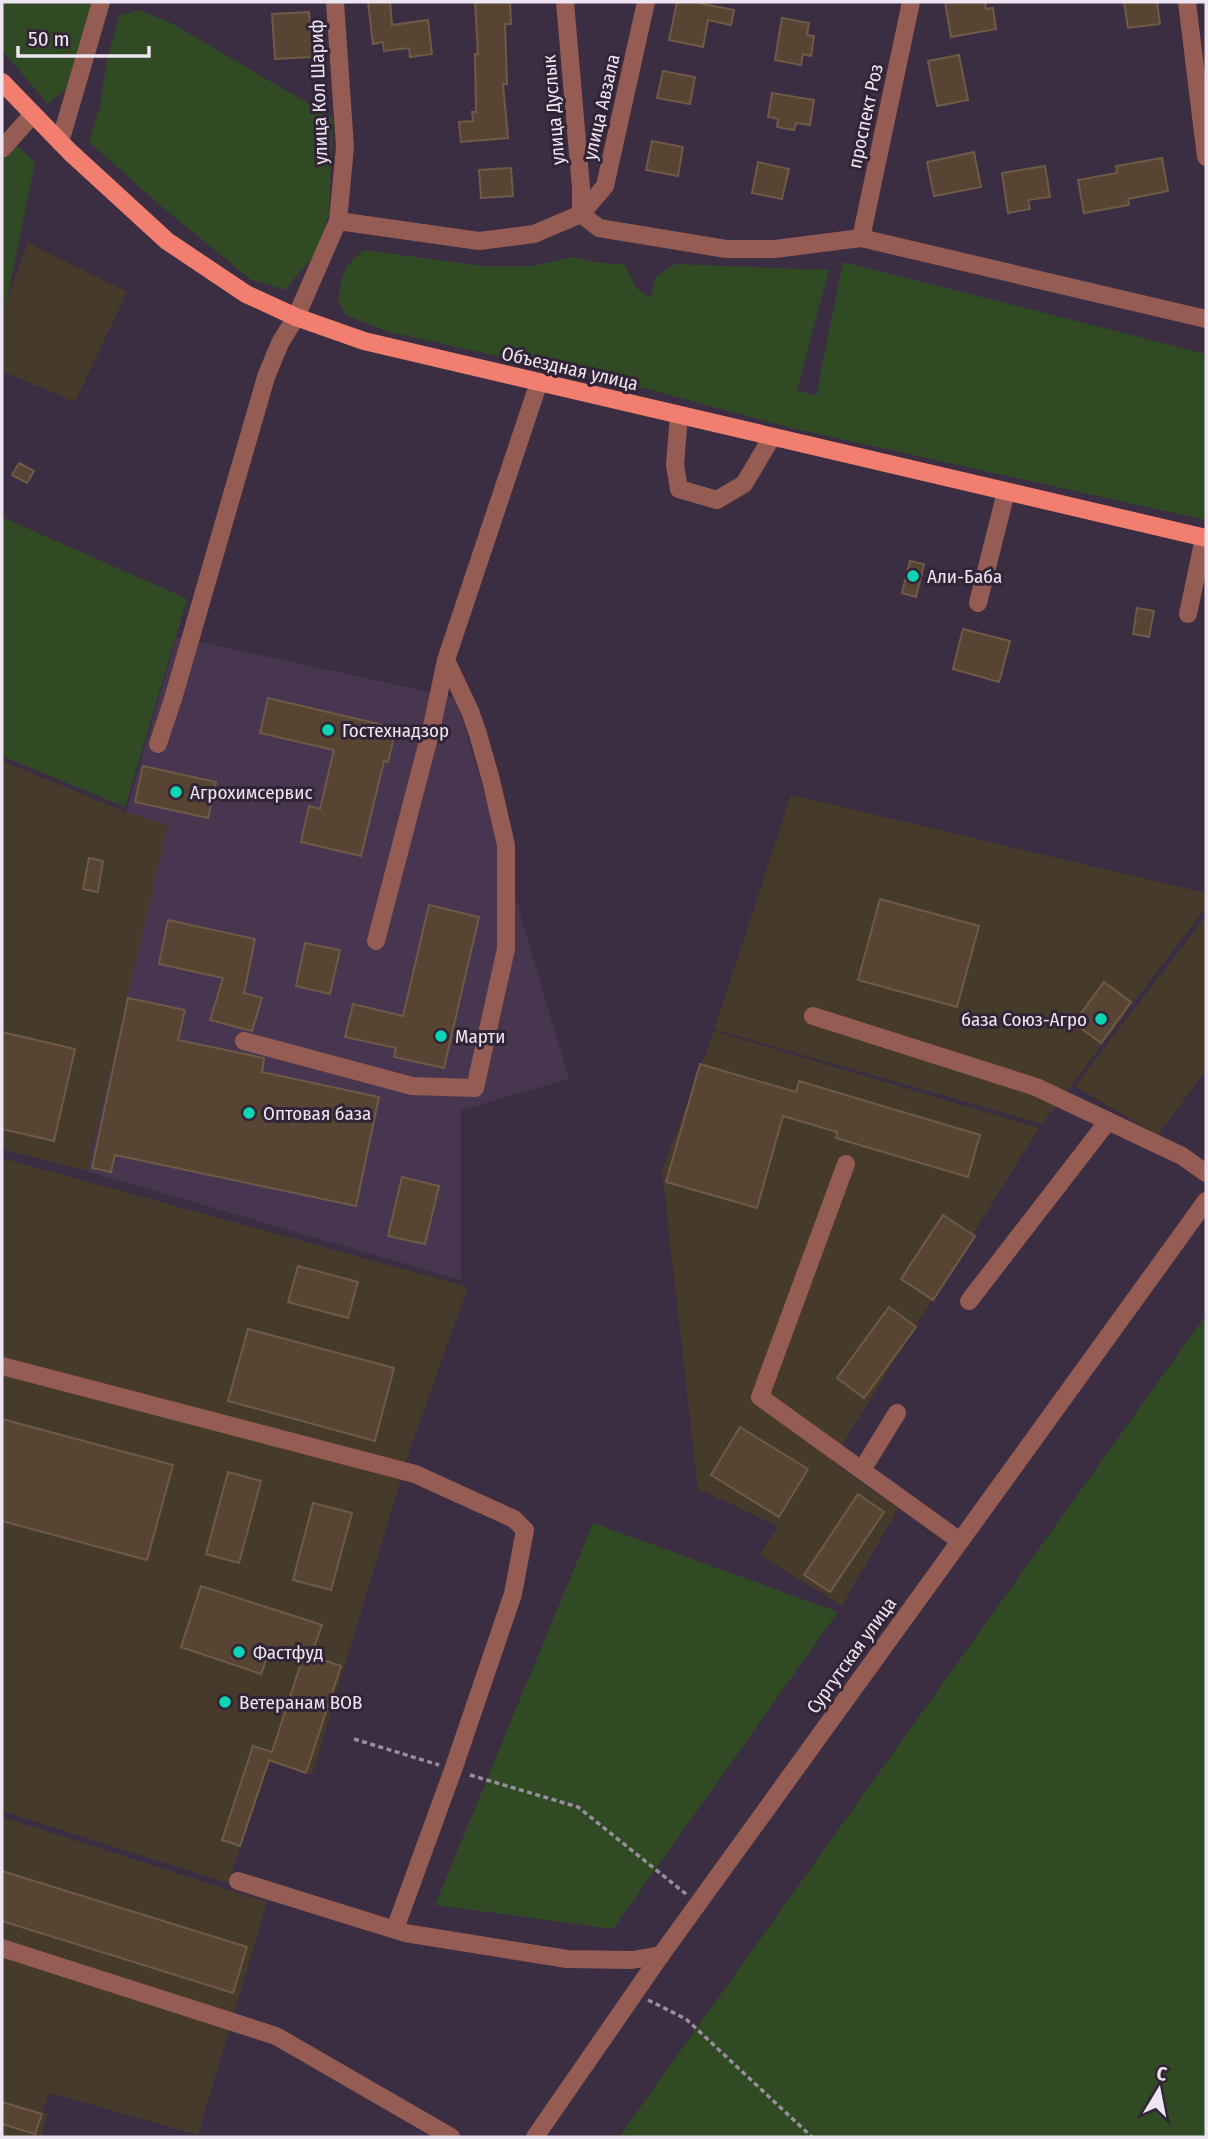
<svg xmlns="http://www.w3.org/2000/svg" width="1208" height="2139" font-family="'Fira Sans Condensed',sans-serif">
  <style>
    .built { fill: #483650 }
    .industrial { fill: #463a2a }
    .green { fill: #304b24 }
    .building { fill: #574432; stroke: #6e5a47; stroke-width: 2 }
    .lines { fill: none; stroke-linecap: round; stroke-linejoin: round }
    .path { stroke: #998d9e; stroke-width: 3.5; stroke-dasharray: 5 3.5; stroke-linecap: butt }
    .minor { stroke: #945c53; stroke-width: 18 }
    .major { stroke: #f17e6f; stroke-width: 18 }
    .poi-dot { fill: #0cd5b5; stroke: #322437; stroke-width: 2.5 }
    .labels { text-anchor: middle; stroke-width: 6; stroke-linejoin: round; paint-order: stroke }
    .street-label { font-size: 19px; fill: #eee5f2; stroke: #322437 }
    .poi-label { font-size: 19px; fill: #eee5f2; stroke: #322437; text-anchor: start }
  </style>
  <rect width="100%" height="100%" fill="#3c2e42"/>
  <path class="built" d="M177,637L456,698L569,1079L461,1110V1280L87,1171L167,825L126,812Z"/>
  <g class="industrial">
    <path d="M28,243L127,292L75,402L2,371V313Z"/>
    <path d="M2,761L126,812L168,825L87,1171L2,1149Z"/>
    <path d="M791,795L1206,893V907L1042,1124L714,1029Z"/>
    <path d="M1206,916V1070L1158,1135L1075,1086Z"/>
    <path d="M714,1031L1039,1128L832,1461L898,1509L842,1606L760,1555L778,1526L698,1489L662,1171Z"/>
    <path d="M2,1158L468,1287L409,1452L312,1775L270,1762L228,1883L2,1811Z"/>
    <path d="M2,1817L267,1902L198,2135L50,2093L42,2112L48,2114L41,2137H2Z"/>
  </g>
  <g class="green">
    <path d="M2,2H93L69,87L48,104L2,50Z"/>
    <path d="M138,10L171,23L333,118L329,214L317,251L285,290L250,279L160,205L89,142L100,107L107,59L119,16Z"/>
    <path d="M2,131L35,163L2,323Z"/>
    <path d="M364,250L483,266H534L572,257L599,263L624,264L635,287L650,298L656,277L675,264L829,270L797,390L816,396L843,262L1206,354V520L792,428L647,389L389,332L346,315L338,301C342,275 343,266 364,250Z"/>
    <path d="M2,517L187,599L125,807L2,756Z"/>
    <path d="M1206,1315V2137H619Z"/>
    <path d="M593,1523L838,1612L613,1929L435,1905Z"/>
  </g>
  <g class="building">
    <path d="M368,2H390L392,25L428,20L432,54L410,57L409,48L384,51L383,42L373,44Z"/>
    <path d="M475,2H510L511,24H505L507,84H503L508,138L461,142L459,122L473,121L472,112H476L475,54H478Z"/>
    <path d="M677,2H693L734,10L731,25L708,20L703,47L669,40Z"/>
    <path d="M945,2H985L986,9L993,8L996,29L951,37Z"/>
    <path d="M1124,2H1157L1160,24L1128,28Z"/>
    <path d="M309,12L312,57L275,59L272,14Z"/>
    <path d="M782,18L809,23L807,35L814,36L811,56L803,54L801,65L775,60Z"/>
    <path d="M959,55L968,100L937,106L928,61Z"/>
    <path d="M663,71L695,77L690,104L657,98Z"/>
    <path d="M772,93L814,100L810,125L796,123L794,130L777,127L778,119L768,117Z"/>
    <path d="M652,141L683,147L678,176L646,170Z"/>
    <path d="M974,152L981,187L934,196L927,162Z"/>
    <path d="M1162,158L1168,191L1128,199L1129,205L1084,213L1078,180L1117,173L1116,166Z"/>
    <path d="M758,162L789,169L782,199L752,193Z"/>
    <path d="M1045,166L1050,197L1028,200L1030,209L1008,213L1002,173Z"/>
    <path d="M511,168L513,196L481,198L479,170Z"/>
    <path d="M19,463L34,471L27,483L12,475Z"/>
    <path d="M910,561L924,564L916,597L902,593Z"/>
    <path d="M1137,608L1154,611L1149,637L1133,634Z"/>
    <path d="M963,629L1010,641L999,682L953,669Z"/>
    <path d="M268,698L396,728L388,762L384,761L361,856L301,842L309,806L320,809L334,750L260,733Z"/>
    <path d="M143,766L216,782L208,818L135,802Z"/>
    <path d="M89,858L103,861L98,892L83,889Z"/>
    <path d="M880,899L979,926L957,1007L858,980Z"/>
    <path d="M429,905L479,917L444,1068L394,1057L396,1048L345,1037L353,1004L403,1016Z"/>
    <path d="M168,920L255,939L244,993L262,998L252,1031L210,1020L223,978L159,964Z"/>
    <path d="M305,943L340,950L330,994L296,986Z"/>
    <path d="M1104,982L1131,1002L1101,1043L1074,1023Z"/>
    <path d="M128,998L185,1010L178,1040L264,1058L262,1072L379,1097L356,1206L115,1155L111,1172L92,1168Z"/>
    <path d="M2,1032L75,1049L54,1141L2,1129Z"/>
    <path d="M700,1064L796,1092L799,1081L980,1135L968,1177L836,1138L837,1132L783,1116L757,1208L666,1182Z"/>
    <path d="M402,1177L439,1186L425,1244L388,1236Z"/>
    <path d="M943,1215L975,1236L933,1300L901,1279Z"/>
    <path d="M298,1266L358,1282L348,1318L288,1302Z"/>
    <path d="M889,1307L916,1327L864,1398L837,1378Z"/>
    <path d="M248,1329L394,1368L375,1441L228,1401Z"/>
    <path d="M2,1419L173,1465L147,1560L2,1521Z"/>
    <path d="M740,1427L808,1469L779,1517L711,1475Z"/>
    <path d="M228,1472L261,1481L239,1563L206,1554Z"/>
    <path d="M858,1494L884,1512L830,1592L804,1575Z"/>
    <path d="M313,1503L352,1513L331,1590L293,1580Z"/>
    <path d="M201,1586L322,1625L311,1656L341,1666L306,1773L269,1760L240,1846L222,1840L253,1746L272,1752L301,1663L269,1652L261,1674L181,1647Z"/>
    <path d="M2,1871L247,1947L233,1993L2,1921Z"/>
    <path d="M2,2102L42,2114L35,2134L2,2124Z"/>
  </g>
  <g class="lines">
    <g class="path">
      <path d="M354,1739L439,1765"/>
      <path d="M470,1775L578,1807L686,1894"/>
      <path d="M648,2000L686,2019L812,2137"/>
    </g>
    <g class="minor">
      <path d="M335,2L345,147L338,221"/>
      <path d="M565,2L581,188V214"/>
      <path d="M1187,2L1206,157"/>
      <path d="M60,142L101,2"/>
      <path d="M2,149L33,114"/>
      <path d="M581,214L605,186L646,2"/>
      <path d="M861,238L911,2"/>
      <path d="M679,415L675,465L679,489L717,500L744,484L772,437"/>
      <path d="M978,603L1006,492"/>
      <path d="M1188,614L1204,538"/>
      <path d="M158,744L173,699L266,377L280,343L296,317L338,221L479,241L534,234L581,214L599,228L726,249H775L861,238L1206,319"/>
      <path d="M376,941L432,726L446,660L539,382"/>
      <path d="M813,1016L1036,1087L1182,1156L1206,1173"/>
      <path d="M244,1041L412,1086L475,1088L506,949V845L491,780L478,734L470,711L446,660"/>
      <path d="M846,1164L760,1397L960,1541"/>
      <path d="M969,1301L1108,1121"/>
      <path d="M2,1366L415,1474L514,1519L525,1530L513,1594L453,1770L395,1929"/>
      <path d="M862,1470L897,1413"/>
      <path d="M238,1881L405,1933L567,1959L632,1960L661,1955"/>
      <path d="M2,1948L276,2036L451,2137"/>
      <path d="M535,2137L661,1955L1206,1201"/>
    </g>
    <path class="major" d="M2,82L70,152L167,241L246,294L296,317L364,341L1206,538"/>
  </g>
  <g class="poi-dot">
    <circle cx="913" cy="576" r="7"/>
    <circle cx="328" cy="730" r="7"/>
    <circle cx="176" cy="792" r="7"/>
    <circle cx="1101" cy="1019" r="7"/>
    <circle cx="441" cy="1036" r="7"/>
    <circle cx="249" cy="1113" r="7"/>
    <circle cx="239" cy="1652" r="7"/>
    <circle cx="225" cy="1702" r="7"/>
  </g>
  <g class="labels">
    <g class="street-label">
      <text transform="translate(318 92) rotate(-92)" y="7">улица Кол Шариф</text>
      <text transform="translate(601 107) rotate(-77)" y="7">улица Авзала</text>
      <text transform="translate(553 110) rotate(-95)" y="7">улица Дуслык</text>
      <text transform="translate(865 116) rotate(-78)" y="7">проспект Роз</text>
      <text transform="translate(570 368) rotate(13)" y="7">Объездная улица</text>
      <text transform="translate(851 1655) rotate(-54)" y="7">Сургутская улица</text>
    </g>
    <g class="poi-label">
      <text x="927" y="583">Али-Баба</text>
      <text x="342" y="737">Гостехнадзор</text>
      <text x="190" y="799">Агрохимсервис</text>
      <text x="1087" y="1026" text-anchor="end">база Союз-Агро</text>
      <text x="455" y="1043">Марти</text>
      <text x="263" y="1120">Оптовая база</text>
      <text x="253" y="1659">Фастфуд</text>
      <text x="239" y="1709">Ветеранам ВОВ</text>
    </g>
  </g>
  <rect width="1208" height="2139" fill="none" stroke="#eee5f2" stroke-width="7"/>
  <g transform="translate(1159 2090) rotate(10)" stroke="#322437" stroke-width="5" paint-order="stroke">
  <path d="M0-5L12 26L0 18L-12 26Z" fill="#eee5f2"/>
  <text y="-10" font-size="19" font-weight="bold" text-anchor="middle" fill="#eee5f2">С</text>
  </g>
  <path d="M18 46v10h131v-10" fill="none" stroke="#eee5f2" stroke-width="3.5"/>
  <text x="28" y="46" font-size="21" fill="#eee5f2" stroke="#322437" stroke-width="5" paint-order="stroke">50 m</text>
</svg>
